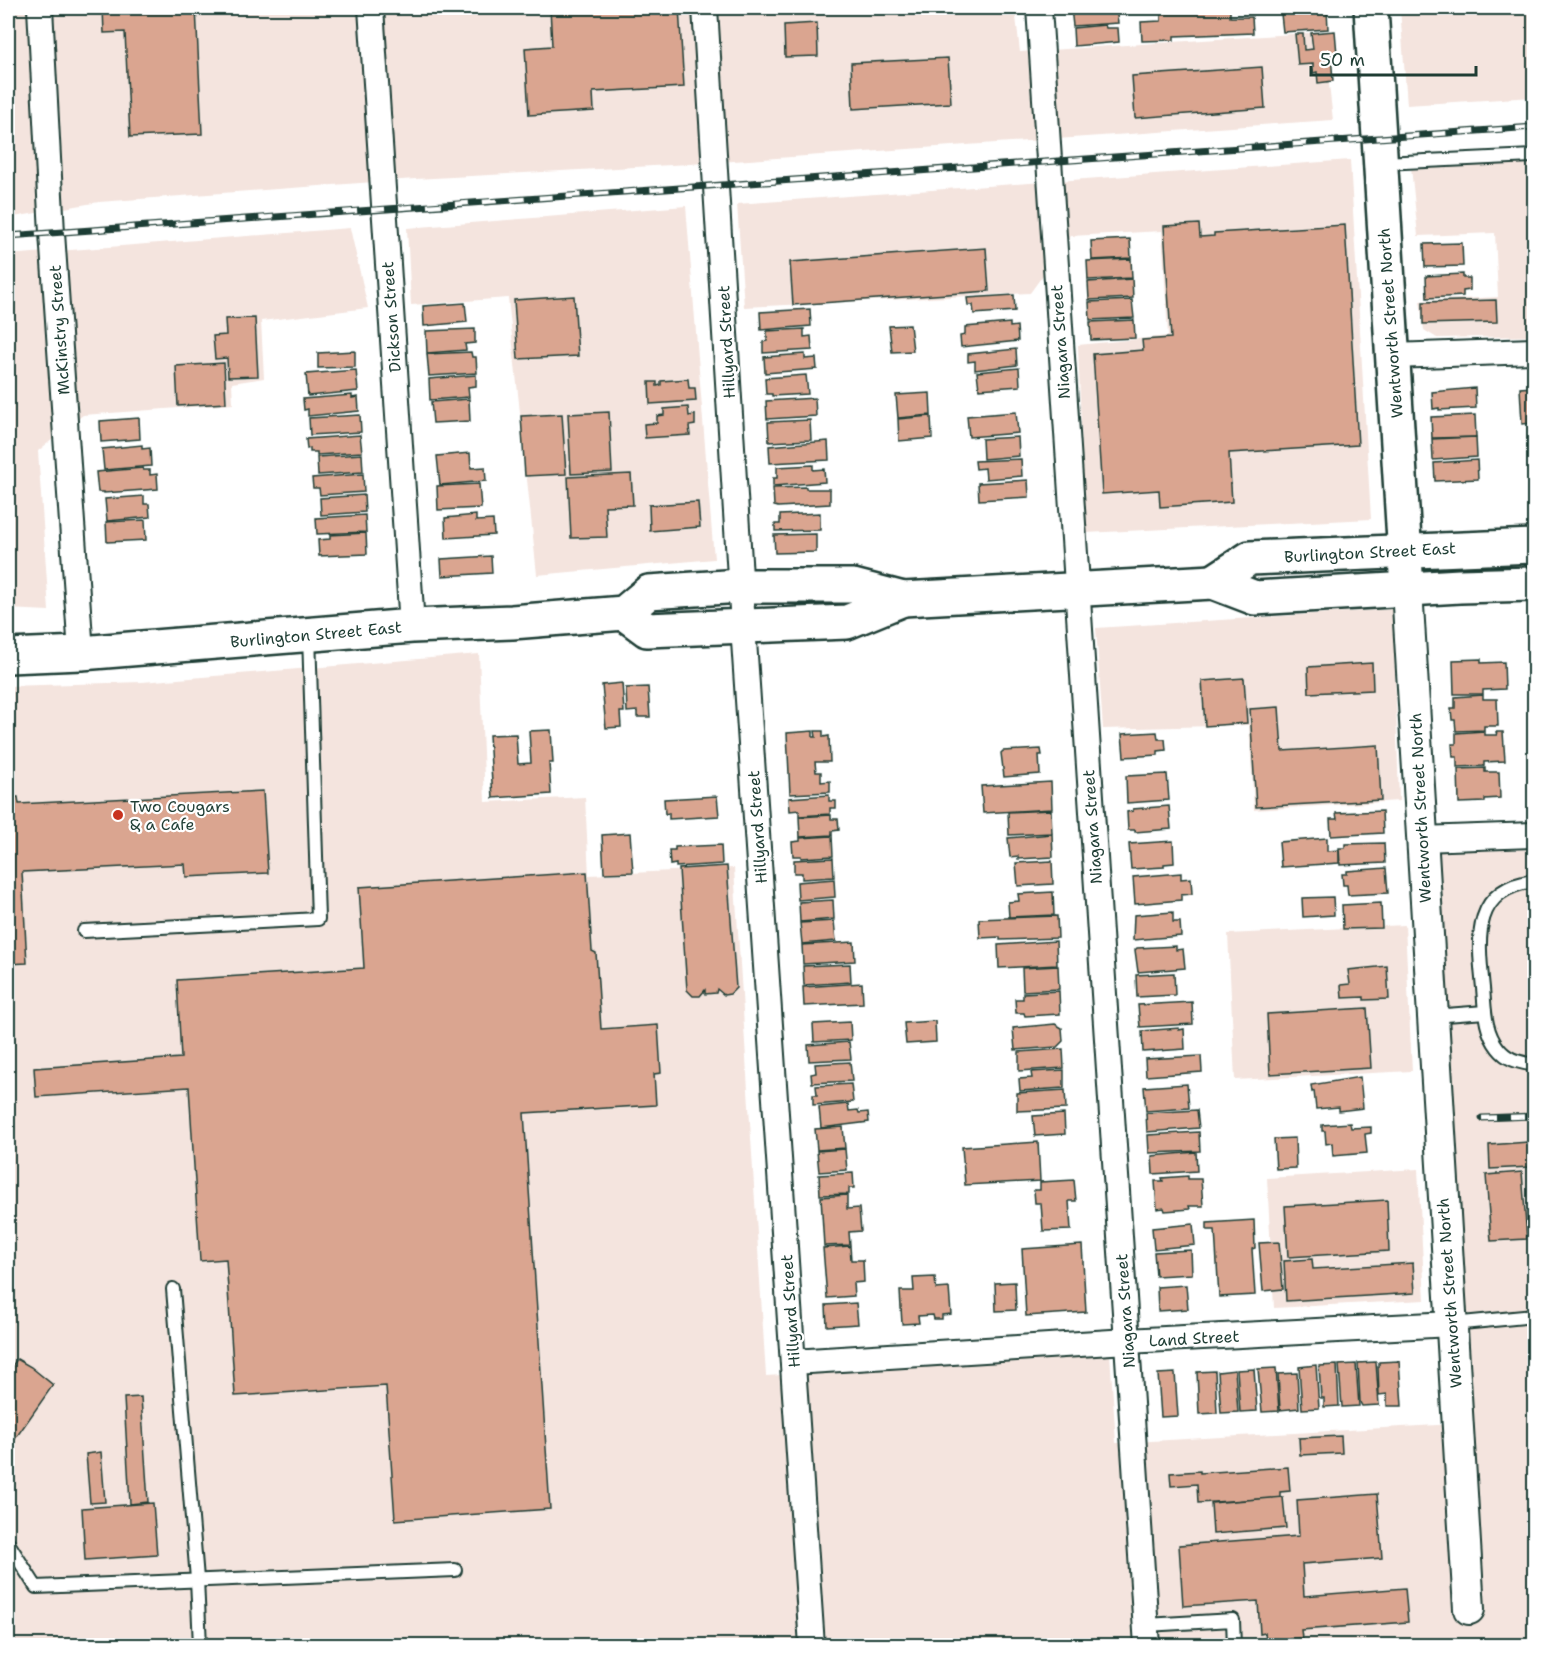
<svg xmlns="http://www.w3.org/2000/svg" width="1542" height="1653" font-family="'Shantell Sans',sans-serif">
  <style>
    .built { fill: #f4e4de }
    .building { fill: #daa590; stroke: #1f3d34; stroke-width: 1.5 }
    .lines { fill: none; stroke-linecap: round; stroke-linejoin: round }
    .service-casing { stroke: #1f3d34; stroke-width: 16 }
    .minor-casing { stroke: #1f3d34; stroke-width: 28 }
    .tertiary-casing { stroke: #1f3d34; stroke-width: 34 }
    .secondary-casing { stroke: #1f3d34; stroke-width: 38 }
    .service { stroke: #fff; stroke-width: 12 }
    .minor { stroke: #fff; stroke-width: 24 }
    .tertiary { stroke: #fff; stroke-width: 30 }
    .secondary { stroke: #fff; stroke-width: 33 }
    .rail-casing { stroke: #1f3d34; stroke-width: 7 }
    .rail { stroke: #fff; stroke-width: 4.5; stroke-dasharray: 14; stroke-linecap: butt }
    .poi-dot { fill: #c8321e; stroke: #fff; stroke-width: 2 }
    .labels { text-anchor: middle; stroke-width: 4.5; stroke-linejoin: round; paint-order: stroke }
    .street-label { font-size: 16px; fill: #1f3d34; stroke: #fff }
    .poi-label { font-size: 16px; fill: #1f3d34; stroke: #fff; text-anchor: start }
  </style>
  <rect width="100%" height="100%" fill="#fff"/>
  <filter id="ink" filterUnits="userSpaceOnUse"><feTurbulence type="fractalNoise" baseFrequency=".0167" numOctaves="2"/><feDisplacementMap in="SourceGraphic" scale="12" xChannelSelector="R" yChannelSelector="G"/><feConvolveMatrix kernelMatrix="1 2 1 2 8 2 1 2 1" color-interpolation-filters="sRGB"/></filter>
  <g filter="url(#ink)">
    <g class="built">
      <path d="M8,8H1015L1020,52L1323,32L1333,120L690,164L415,179L99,202L8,218Z"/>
      <path d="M1400,8H1534V97L1407,105Z"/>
      <path d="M1350,160L1371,519L1085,533L1078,345L1168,336L1162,231L1071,236L1030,293L744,307L737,204Z"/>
      <path d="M1534,161V336L1437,338L1424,330L1420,301L1498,297L1495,233L1418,236L1411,167Z"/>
      <path d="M686,206L714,559L537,575L508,298L411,305L407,228Z"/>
      <path d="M350,228L368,308L261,321L264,378L232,383L233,404L83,415L38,451L49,611L8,609V255Z"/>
      <path d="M1393,609L1399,801L1254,810L1249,725L1103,729L1096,628Z"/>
      <path d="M479,654L485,802L585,797L589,875L734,868L766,1376L1110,1354L1116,1443L1473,1423L1437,852L1534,849V1645L8,1646V686L142,682Z"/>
      <path d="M1405,925L1412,1071L1235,1080L1228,934Z"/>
      <path d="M1418,1169L1425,1300L1274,1308L1267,1178Z"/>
    </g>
    <g class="building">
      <path d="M103,8H196L202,134L130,137L125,32L104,33Z"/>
      <path d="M550,8H679L684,87L593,92L594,111L529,115L525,48L552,46Z"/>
      <path d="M1071,8H1116L1118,23L1073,26Z"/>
      <path d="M1161,8H1230V17H1252L1253,33L1174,36V40L1142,41L1141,22L1161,21Z"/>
      <path d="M1292,8H1326L1292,11Z"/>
      <path d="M1327,10L1328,29L1283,32L1281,14Z"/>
      <path d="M817,23L818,56L785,57L784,25Z"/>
      <path d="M1105,25L1106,28H1118L1119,42L1074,46L1073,28Z"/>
      <path d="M1335,31L1337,54H1331L1333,81L1318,83L1317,72L1313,73V64L1298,65L1295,34H1303L1304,50L1313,49L1311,33Z"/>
      <path d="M948,58L951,103L853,109L851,63Z"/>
      <path d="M1262,67L1265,108L1135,118L1132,76Z"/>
      <path d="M8,86H10L13,148H8Z"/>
      <path d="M1199,224L1200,237L1214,236V233L1345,225L1358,445L1229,453L1232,502L1160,507L1159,490L1102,494L1093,354L1143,350L1142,340L1171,338L1164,226Z"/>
      <path d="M1130,239L1131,258L1092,260L1091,241Z"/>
      <path d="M1462,243L1463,266L1425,267L1424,244Z"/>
      <path d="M986,248L989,291L793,305L790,262Z"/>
      <path d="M1131,259L1132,278L1088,280L1087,261Z"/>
      <path d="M1463,274V278H1470V290L1463,291V296L1427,298L1426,276Z"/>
      <path d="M1132,279L1133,298L1089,300L1088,282Z"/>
      <path d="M1014,295L1015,311L974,314L973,305H968L967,298Z"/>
      <path d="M574,296L578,356L518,359L514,300Z"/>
      <path d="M1132,300L1134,318L1090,320L1089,302Z"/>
      <path d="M1496,300L1497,322L1423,324V302Z"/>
      <path d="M465,303L467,322L424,326L423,306Z"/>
      <path d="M810,309L811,326L761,330L760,312Z"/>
      <path d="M255,318L258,376L228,377L227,358L215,359L213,336L226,335L225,319Z"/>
      <path d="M1134,320L1135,338L1091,340L1090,322Z"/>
      <path d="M1010,323V327L1017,326L1018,341L961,347L960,336L965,335V327Z"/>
      <path d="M910,325L913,351L892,352L889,326Z"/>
      <path d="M475,329V343L465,344L466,350L427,353L426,331Z"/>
      <path d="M804,329V337L811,336L812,350L763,353V342L767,341V331Z"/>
      <path d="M1016,349L1017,365L975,370V361L968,362V354Z"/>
      <path d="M355,351V367L318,368V353Z"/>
      <path d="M471,352L472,357H476L477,373L429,376L427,354Z"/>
      <path d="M805,354V359L816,358L817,369L765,373L764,357Z"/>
      <path d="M224,363L226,403L178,406L176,366Z"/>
      <path d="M1019,368L1020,386L979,389L977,372Z"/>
      <path d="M356,370L358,391L308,396L306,374Z"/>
      <path d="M476,375V386L468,387L469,397L430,400L429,379Z"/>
      <path d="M806,375L808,394L772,396V394H766L765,378Z"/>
      <path d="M688,379L689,388H695L696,401L650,404L649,382H657V386L661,385V381Z"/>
      <path d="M1534,387V423L1522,424L1520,388Z"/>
      <path d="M1475,388L1476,408L1439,410V408L1433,409L1432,392Z"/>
      <path d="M930,393L931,415L898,418L896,395Z"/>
      <path d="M352,395V398L358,397L359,411L308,416V409L304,410L303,399Z"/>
      <path d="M815,398L816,416L767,419L766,401Z"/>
      <path d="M469,399L470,421L433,423L431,402Z"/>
      <path d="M688,407L689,416L695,415V425L689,426L690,435L645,438L644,424L657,423V416L664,415V409Z"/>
      <path d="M609,412L612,472L571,474L568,414Z"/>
      <path d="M1016,412L1018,433L969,437L967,416Z"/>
      <path d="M562,414L566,474L525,476L521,416Z"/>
      <path d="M360,415L361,432L310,435L309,418Z"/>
      <path d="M1475,415L1476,437L1432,438L1431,417Z"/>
      <path d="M931,416L932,438L899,441L898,419Z"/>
      <path d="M139,418L140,439L101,442L100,421Z"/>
      <path d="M810,420L811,440L769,442L768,422Z"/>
      <path d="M360,435L362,452L317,455V452H310V448L307,449L306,439Z"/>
      <path d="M1018,437L1019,456L983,459L982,439Z"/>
      <path d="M1476,437L1477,457L1433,460L1432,439Z"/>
      <path d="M828,441L829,460L770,463L769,446Z"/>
      <path d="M142,445V449L150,448L151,466L104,470L102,449Z"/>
      <path d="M470,453L471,468L485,467L486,481L440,485L437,456Z"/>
      <path d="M362,454L363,472L318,475L317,457Z"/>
      <path d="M1021,459L1022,476L986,479L985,468L976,469L975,461Z"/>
      <path d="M1477,460L1478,479L1435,481L1434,463Z"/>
      <path d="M813,465V470L824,469L825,482L773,486V478H777V467Z"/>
      <path d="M143,468V470H150V475L157,474L158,489L104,493V492H98L96,472Z"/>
      <path d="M363,474L364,492L320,495L319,488H313L312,478Z"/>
      <path d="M631,474L633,505L605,506L607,537L571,538L568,477Z"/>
      <path d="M1028,480L1029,497L979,500L978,483Z"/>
      <path d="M479,484L481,508L438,510L437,486Z"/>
      <path d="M806,487V489H830V504L778,507L774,506L773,488Z"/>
      <path d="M364,495L365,512L321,515L320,498Z"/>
      <path d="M144,496V504H149L150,517L107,521L105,499Z"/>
      <path d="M698,502L700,527L650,531L649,505Z"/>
      <path d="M820,513V530L775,531V524H780V515Z"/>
      <path d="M365,515L366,532L317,534L316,518Z"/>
      <path d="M476,515V521L493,520L494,535L446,538L445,518Z"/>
      <path d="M145,520L146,540L107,542L106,522Z"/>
      <path d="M366,533L367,554L319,556L318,540L330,539V535Z"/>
      <path d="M816,534V552L775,553L774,535Z"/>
      <path d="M491,556L492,573L442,576L441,559Z"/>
      <path d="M1481,659V663L1504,662L1505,689L1483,690V694H1454L1453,660Z"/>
      <path d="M1372,663L1373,690L1309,693L1308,667Z"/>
      <path d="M1244,678L1247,723L1205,726L1202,681Z"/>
      <path d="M622,683L624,712H620L621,727L606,728L602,685Z"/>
      <path d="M648,687L650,717H637V711L627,712L626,688Z"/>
      <path d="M1483,695V699H1497L1498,726H1484V730L1456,731L1455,720H1452L1451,708H1455V697Z"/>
      <path d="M1279,707L1282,751L1378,745L1381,800L1256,807L1250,709Z"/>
      <path d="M551,730L553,763H549L551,794L493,798L489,735L516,734L518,764L531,763L529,731Z"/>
      <path d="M813,731V737H816L815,731H823V737L829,736L830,762H815L816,772H821V782L830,781V792L790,794L787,733Z"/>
      <path d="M1484,731V735H1497L1496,732H1503L1505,761L1484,762V766L1457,767V757H1453L1452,744H1456V733Z"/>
      <path d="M1157,732L1158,739H1165L1166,750L1158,751V755L1124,757L1122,734Z"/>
      <path d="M1041,749L1042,755H1039L1040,774L1004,777L1001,753L1003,751Z"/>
      <path d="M1485,768V772H1499L1500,798L1485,799V802L1459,803L1458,769Z"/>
      <path d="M1167,774L1169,800L1127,803L1126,776Z"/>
      <path d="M1051,782L1052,809L983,813L981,786Z"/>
      <path d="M263,791L268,873L186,877L185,864L22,872L27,963L8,964V797H18L19,804Z"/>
      <path d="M829,795V801H836V808H830V814L799,816V810L790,811L789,798Z"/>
      <path d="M717,796L719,816L669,819V813L665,814L664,799Z"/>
      <path d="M1169,806L1171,829L1135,832V830H1128L1127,812L1133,811V809Z"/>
      <path d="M1051,810L1052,833L1009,835L1008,812Z"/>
      <path d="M1382,811L1383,833L1331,836L1330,819H1337L1336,813Z"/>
      <path d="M831,815V819H838L839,830L832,831V835L800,837L799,817Z"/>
      <path d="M630,833L633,872L604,873L602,835Z"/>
      <path d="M1052,834L1053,857L1018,859V856L1010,857L1008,838Z"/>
      <path d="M832,836L833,856L801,858V856H793L792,842L800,841V838Z"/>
      <path d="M1327,838V851L1339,850V863L1281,867L1279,842Z"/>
      <path d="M1173,841L1174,863L1164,864V867L1131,869L1129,844Z"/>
      <path d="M1384,843L1385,863L1340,865L1339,848H1345V844Z"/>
      <path d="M721,845L722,864L676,867V864L670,865L669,850H675V847Z"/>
      <path d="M833,858L834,877L802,879V873H794V860Z"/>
      <path d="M1052,861L1053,884L1018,886L1016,863Z"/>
      <path d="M727,866L736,988L730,994L724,995L717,989L716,993L705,994V990L700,996H693L687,990L679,869Z"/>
      <path d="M1386,868L1388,893L1348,895L1347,885H1343L1342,874H1347V871Z"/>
      <path d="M587,872L592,951L596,953L601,1029L658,1025L661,1073L654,1074L656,1105L524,1113L550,1509L395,1520L386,1386L235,1396L226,1259L200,1261L189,1087L36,1097L34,1068L181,1058L177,980L364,968L359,887Z"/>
      <path d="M1181,873V879L1191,878L1192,894L1181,895V900L1135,904L1133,877Z"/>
      <path d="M834,879L835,897L798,900L797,882Z"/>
      <path d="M1053,892L1054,915L1009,917L1008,902L1019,901L1018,894Z"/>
      <path d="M1333,897L1334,915L1303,917L1302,898Z"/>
      <path d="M833,900L834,919L800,922L799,902Z"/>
      <path d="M1381,903L1382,928L1343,929L1342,905Z"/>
      <path d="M1173,912V922H1180L1181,936L1133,940L1134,915Z"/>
      <path d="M1057,916L1058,938L1000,940V937L980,938L979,919Z"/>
      <path d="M834,921L836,941L802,944L800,923Z"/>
      <path d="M1056,941L1057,965L999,968L998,945Z"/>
      <path d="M854,942L855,961L803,964L802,945Z"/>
      <path d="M1176,946V950L1183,949L1185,968L1138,972L1135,950L1137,948Z"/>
      <path d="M850,964L851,982L804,985L803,966Z"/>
      <path d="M1058,966L1059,989L1023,991L1022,968Z"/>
      <path d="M1387,966L1389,999L1364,1000V997L1342,998L1341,985L1350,984L1348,970Z"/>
      <path d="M1174,973L1175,995L1137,997L1136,975Z"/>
      <path d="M862,983L863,1003L804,1006L803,987Z"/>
      <path d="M1059,991L1060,1014L1025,1016L1024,1013H1016L1015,999H1023V993Z"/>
      <path d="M1192,1002L1193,1024L1140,1027L1138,1005Z"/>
      <path d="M1367,1008L1371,1068L1270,1074L1267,1014Z"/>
      <path d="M935,1021L936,1042L906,1044L904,1023Z"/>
      <path d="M850,1022L851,1040L814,1042L813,1024Z"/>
      <path d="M1055,1024L1062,1028L1063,1041L1057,1047L1015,1050L1013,1028Z"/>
      <path d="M1179,1028V1030L1184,1029L1185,1049L1143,1052L1142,1031Z"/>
      <path d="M849,1042L851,1059L809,1061L808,1045Z"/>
      <path d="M1063,1049L1064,1068L1019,1071V1052Z"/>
      <path d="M1201,1056L1202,1072L1146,1076L1145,1059Z"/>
      <path d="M850,1062L852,1081L812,1083L811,1074L816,1073L815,1064Z"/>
      <path d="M1064,1070V1088L1020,1091L1019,1079L1032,1078L1031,1072Z"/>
      <path d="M1360,1077L1363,1108L1339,1111V1107L1316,1109L1314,1091L1312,1092L1311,1085Z"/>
      <path d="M851,1084L853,1102L813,1105V1095H817L816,1086Z"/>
      <path d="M1187,1084L1189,1108L1146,1111L1144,1087Z"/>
      <path d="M1065,1090L1066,1109L1017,1111V1093Z"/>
      <path d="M848,1104L849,1111L858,1110L859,1113L868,1112L869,1122L821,1128L819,1107Z"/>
      <path d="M1197,1110L1199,1128L1147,1132L1146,1113Z"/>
      <path d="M1064,1114L1065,1134L1035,1136L1033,1116Z"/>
      <path d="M1350,1123L1351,1128L1371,1127V1133L1365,1134L1367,1153L1333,1156L1332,1143L1326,1144L1325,1131H1322V1125Z"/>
      <path d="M843,1127L845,1148L817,1150L815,1129Z"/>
      <path d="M1199,1132L1200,1151L1149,1153L1148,1135Z"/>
      <path d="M1295,1138L1296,1168L1276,1169L1274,1139Z"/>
      <path d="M1038,1142L1040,1181L965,1185L962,1147Z"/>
      <path d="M1528,1142L1530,1167L1490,1169L1489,1145Z"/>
      <path d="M845,1149L847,1170L819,1172L817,1151Z"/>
      <path d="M1196,1152L1197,1171L1153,1174L1152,1156Z"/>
      <path d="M1522,1172L1527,1239L1491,1241L1486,1175Z"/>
      <path d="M853,1173L854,1188H849V1194L820,1195L819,1175Z"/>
      <path d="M1188,1176V1179H1201L1203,1206H1189L1190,1209L1165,1211L1164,1208L1157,1209L1155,1181H1163L1162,1178Z"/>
      <path d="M1074,1180L1076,1201H1069L1071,1230L1043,1231L1041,1203H1035L1034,1190H1040V1182Z"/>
      <path d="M847,1195V1209L859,1208L861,1231L849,1232L850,1245L824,1246L821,1197Z"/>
      <path d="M1387,1200L1389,1251L1288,1257L1285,1206Z"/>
      <path d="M1254,1220L1255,1248L1252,1249L1255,1295L1219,1297L1215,1230H1207V1223Z"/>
      <path d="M1193,1224L1195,1245L1154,1249L1152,1228Z"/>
      <path d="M1279,1242L1283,1289L1263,1291L1259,1243Z"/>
      <path d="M1082,1245L1086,1312L1026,1316L1022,1249Z"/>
      <path d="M850,1246L851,1260H863L864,1282L853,1283L854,1296L827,1298L823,1248Z"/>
      <path d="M1191,1250L1192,1274L1156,1276L1154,1252Z"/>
      <path d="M1312,1259L1313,1269L1413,1263L1415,1293L1286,1301L1284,1261Z"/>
      <path d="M935,1277L936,1289L949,1288L951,1314L942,1315V1319H934L933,1315L918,1316L919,1323L902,1324L900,1291H914L913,1278Z"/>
      <path d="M1015,1282L1016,1310L996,1311L995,1283Z"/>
      <path d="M1186,1285L1188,1309L1158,1311L1157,1287Z"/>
      <path d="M856,1303L858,1324L827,1326L826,1305Z"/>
      <path d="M17,1359L31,1367L53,1385L8,1449V1372Z"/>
      <path d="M1399,1361L1402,1406H1387V1394L1379,1395L1378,1367H1379V1362Z"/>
      <path d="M1376,1362L1379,1405L1362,1406L1360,1402L1358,1363Z"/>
      <path d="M1356,1364L1359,1406L1342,1407L1339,1365Z"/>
      <path d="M1316,1365L1319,1408L1302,1409L1299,1367Z"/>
      <path d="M1337,1365L1339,1406L1324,1407V1398H1321L1319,1366Z"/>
      <path d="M1276,1368L1279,1411L1262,1412L1258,1369Z"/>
      <path d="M1254,1369L1257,1411L1240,1412L1237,1370Z"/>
      <path d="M1235,1370L1238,1412L1221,1413L1218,1372Z"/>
      <path d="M1215,1371L1217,1413L1199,1414L1197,1372Z"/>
      <path d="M1175,1373L1178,1416L1161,1417L1158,1374Z"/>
      <path d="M1297,1373L1299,1408L1280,1410L1278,1374Z"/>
      <path d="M141,1397L148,1502L130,1504L124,1398Z"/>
      <path d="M1341,1436L1342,1453L1300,1455L1299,1438Z"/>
      <path d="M101,1452L105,1502L90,1503L86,1454Z"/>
      <path d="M1288,1467L1290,1491L1280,1492V1498L1198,1503L1197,1484L1171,1486L1170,1473L1200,1471V1473Z"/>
      <path d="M1377,1494L1382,1558L1302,1564L1304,1596L1405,1588L1408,1622L1301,1630L1302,1638L1266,1641L1265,1633L1260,1634L1258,1601L1183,1606L1179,1545L1299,1536L1297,1500Z"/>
      <path d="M1283,1497L1286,1528L1213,1534L1211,1503Z"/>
      <path d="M153,1503L157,1555L85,1560L82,1508Z"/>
    </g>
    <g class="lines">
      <defs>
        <g id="service">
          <path d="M1383,163L1534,156"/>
          <path d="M1534,881C1471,889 1478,939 1483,988C1485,1009 1484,1030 1498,1048C1508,1061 1520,1062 1534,1065"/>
          <path d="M84,931L318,919L309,635"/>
          <path d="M1433,1016L1485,1012"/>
          <path d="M173,1289L197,1579L200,1646"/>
          <path d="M1452,1324L1534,1316"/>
          <path d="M8,1543L36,1587L455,1570"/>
          <path d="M1146,1625L1233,1620L1234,1646"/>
        </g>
        <g id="minor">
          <path d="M40,8L52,233L81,653"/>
          <path d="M371,8L412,626"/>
          <path d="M705,8L743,626L812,1646"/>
          <path d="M1039,8L1147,1646"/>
          <path d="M1393,356L1534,351"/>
          <path d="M1422,839L1534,835"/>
          <path d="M793,1362L1127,1341L1451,1324"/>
        </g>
        <path id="tertiary" d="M1407,589L1469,1609"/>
        <g id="secondary">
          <path d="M1371,8L1407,589"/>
          <path d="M1213,582L1250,558L1534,546"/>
          <path d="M624,613L647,630L847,622L903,599"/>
          <path d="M8,656L81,653L412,626L512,622L624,613L649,592L741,586H853L903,599L1213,582L1255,598L1460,586L1534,584"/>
        </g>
      </defs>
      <use href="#service" class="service-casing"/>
      <use href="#minor" class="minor-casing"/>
      <use href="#tertiary" class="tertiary-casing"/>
      <use href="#secondary" class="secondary-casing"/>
      <use href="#service" class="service"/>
      <use href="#minor" class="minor"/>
      <use href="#tertiary" class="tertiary"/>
      <use href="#secondary" class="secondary"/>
      <defs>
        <g id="rail">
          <path d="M8,236L1534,127"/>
          <path d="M1482,1118L1534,1116"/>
        </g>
      </defs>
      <use href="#rail" class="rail-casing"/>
      <use href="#rail" class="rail"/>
    </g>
  </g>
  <circle class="poi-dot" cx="118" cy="815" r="6"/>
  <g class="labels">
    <g class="street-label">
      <text transform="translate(391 317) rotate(-94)" y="6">Dickson Street</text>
      <text transform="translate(1390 323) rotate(-94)" y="6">Wentworth Street North</text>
      <text transform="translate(59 330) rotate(-94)" y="6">McKinstry Street</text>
      <text transform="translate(726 342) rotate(-93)" y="6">Hillyard Street</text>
      <text transform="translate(1060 342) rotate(-94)" y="6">Niagara Street</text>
      <text transform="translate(1370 552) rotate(-3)" y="6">Burlington Street East</text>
      <text transform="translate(316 634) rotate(-5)" y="6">Burlington Street East</text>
      <text transform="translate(1420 808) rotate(-93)" y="6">Wentworth Street North</text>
      <text transform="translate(757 827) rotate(-94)" y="6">Hillyard Street</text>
      <text transform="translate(1092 827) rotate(-94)" y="6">Niagara Street</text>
      <text transform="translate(1449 1293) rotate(-94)" y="6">Wentworth Street North</text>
      <text transform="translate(790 1311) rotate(-94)" y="6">Hillyard Street</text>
      <text transform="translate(1125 1311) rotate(-94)" y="6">Niagara Street</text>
      <text transform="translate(1194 1338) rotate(-3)" y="6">Land Street</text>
    </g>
    <g class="poi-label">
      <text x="130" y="812">Two Cougars<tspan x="130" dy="18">&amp; a Cafe</tspan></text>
    </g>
  </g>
  <rect width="1542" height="1653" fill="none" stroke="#fff" stroke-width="30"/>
  <rect x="15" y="15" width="1512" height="1623" fill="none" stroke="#1f3d34" stroke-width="2" filter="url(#ink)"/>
  <path d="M1311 66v9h165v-9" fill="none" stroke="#1f3d34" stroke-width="3"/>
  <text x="1320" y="66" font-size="18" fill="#1f3d34" stroke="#ffffff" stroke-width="4.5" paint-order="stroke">50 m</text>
</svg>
